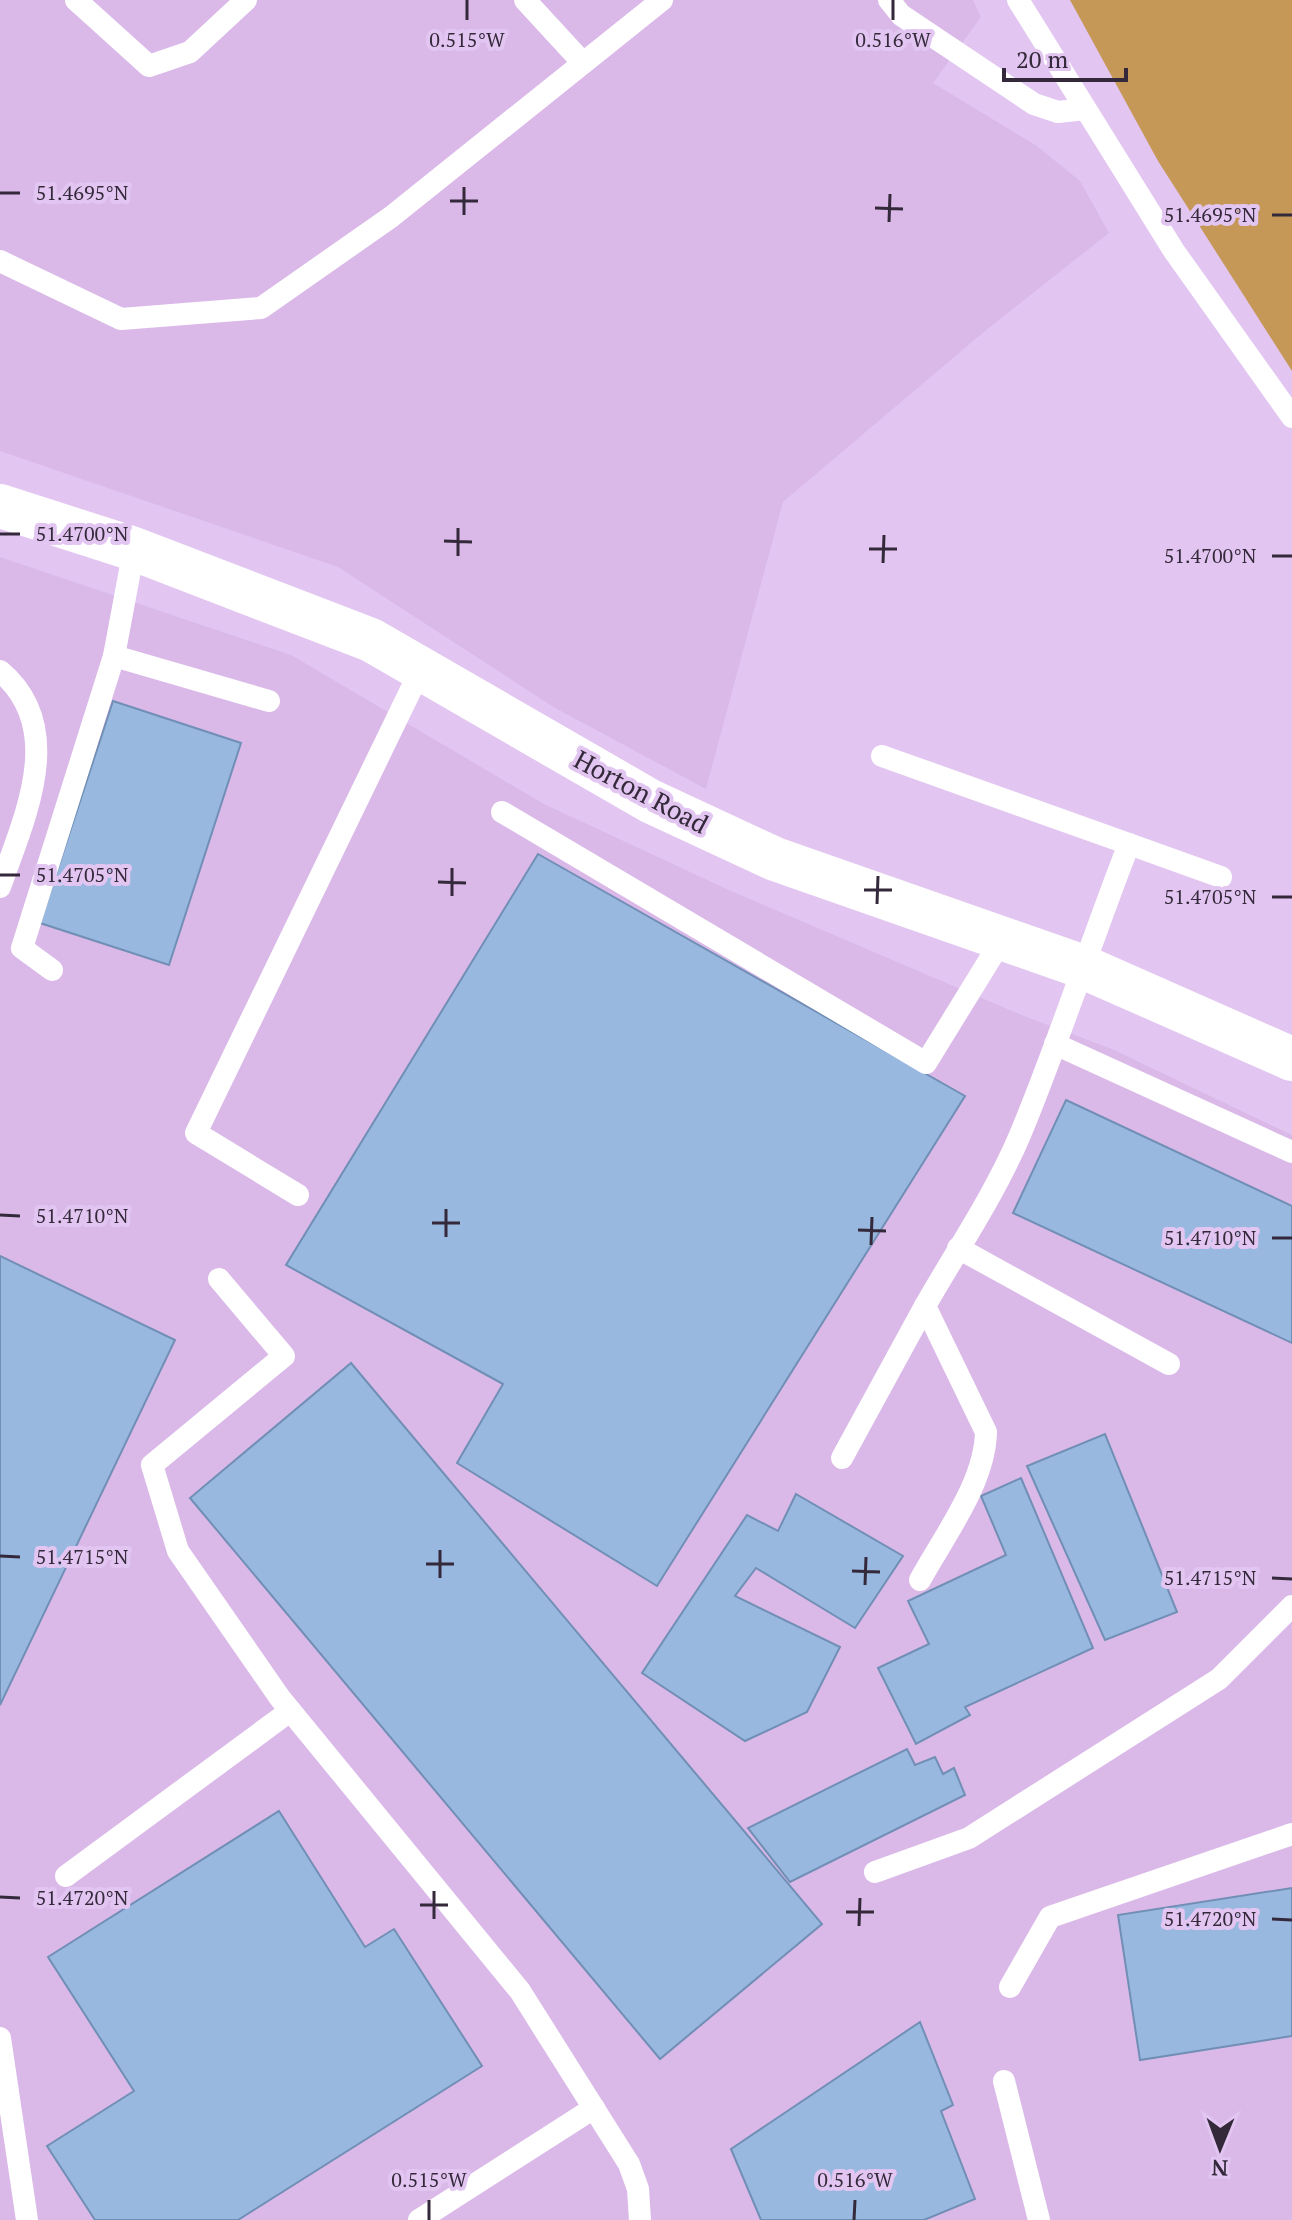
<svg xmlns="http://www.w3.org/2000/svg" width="1292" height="2220" font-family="'PT Serif',serif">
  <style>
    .built { fill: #dab9e9 }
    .green { fill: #c59858 }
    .building { fill: #99b8e0; stroke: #718fb5; stroke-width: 2 }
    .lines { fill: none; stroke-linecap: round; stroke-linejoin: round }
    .service { stroke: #fff; stroke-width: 22 }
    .tertiary { stroke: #fff; stroke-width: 44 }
    .ticks { fill: none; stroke: #34293a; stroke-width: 3 }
    .labels { text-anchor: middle; stroke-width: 8; stroke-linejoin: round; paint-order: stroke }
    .street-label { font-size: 26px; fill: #34293a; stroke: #e2c6f1 }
    .ticks-label { font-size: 20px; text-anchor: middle; fill: #34293a; stroke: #e2c6f1; stroke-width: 8; stroke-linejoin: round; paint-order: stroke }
  </style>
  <rect width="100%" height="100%" fill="#e2c6f1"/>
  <g class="built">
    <path d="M0,0H973L981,17L933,83L1037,146L1080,181L1109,233L985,331L783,502L706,789L555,708L338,567L0,451Z"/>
    <path d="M0,557L291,655L544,804L731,891L1024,1016L1112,1049L1292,1135V2220H0Z"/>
  </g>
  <path class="green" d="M1070,0H1292V371L1158,161Z"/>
  <g class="building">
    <path d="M113,701L241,743L169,965L40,923Z"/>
    <path d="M538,854L965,1096L657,1586L457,1463L503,1384L286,1265Z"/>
    <path d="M1066,1100L1292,1206V1343L1013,1213Z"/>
    <path d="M0,1256L175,1340L0,1705Z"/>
    <path d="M351,1363L822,1924L660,2059L190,1498Z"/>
    <path d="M1105,1434L1177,1612L1105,1640L1027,1466Z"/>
    <path d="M1021,1478L1093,1648L965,1707L970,1715L916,1744L878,1668L929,1644L908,1601L1006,1555L981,1496Z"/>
    <path d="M796,1494L903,1556L855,1628L756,1568L735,1596L840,1647L807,1712L745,1741L642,1673L747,1515L778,1531Z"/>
    <path d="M907,1749L915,1765L935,1757L943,1774L954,1768L965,1795L790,1882L748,1828Z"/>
    <path d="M279,1811L365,1947L394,1929L482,2066L238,2220H95L47,2146L134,2091L48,1957Z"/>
    <path d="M1292,1888V2036L1140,2060L1118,1915Z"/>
    <path d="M920,2022L953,2105L941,2111L975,2199L924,2220H761L731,2149Z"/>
  </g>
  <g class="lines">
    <g class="service">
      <path d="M76,0L149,66L190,52L246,0"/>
      <path d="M525,0L583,63"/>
      <path d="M889,0L901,15L1034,104L1058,112L1085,109"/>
      <path d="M1018,0L1174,251L1292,417"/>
      <path d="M0,261L121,319L261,308L391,217L662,0"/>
      <path d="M114,656L269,701"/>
      <path d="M0,671C68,728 24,818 0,887"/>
      <path d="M882,756L1129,844"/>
      <path d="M502,812L926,1063L1003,938"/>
      <path d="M52,970L22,948L114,656L134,549"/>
      <path d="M1055,1044L1292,1152"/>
      <path d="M298,1195L196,1133L421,669"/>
      <path d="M958,1248L1169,1364"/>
      <path d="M219,1279L284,1356L152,1465L178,1551L280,1698L520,1991L629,2164L638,2189L640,2220"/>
      <path d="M842,1458L925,1306"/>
      <path d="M920,1580C944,1536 985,1483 986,1432L925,1306C957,1250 995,1194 1020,1135C1060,1039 1091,941 1129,844L1221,877"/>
      <path d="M875,1872L969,1838L1219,1679L1292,1606"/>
      <path d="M66,1876L290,1711"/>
      <path d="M1010,1987L1050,1917L1292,1834"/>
      <path d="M0,2038L27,2220"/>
      <path d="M1004,2081L1039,2220"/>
      <path d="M419,2220L594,2108"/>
    </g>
    <path class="tertiary" d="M0,506L134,549L371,640L650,801L775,859L1081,966L1292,1059"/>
  </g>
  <path class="ticks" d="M467,20V0M893,20V0M0,193H20M450,201H478M875,208L903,209M464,215V187M1272,215H1292M889,222L890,194M0,534H20M444,541L472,542M869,549H897M458,556V528M1272,556H1292M883,563L884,535M0,875H20M438,882L466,883M864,890H892M452,896V868M1272,897H1292M877,904L878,876M0,1215L20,1216M432,1223H460M858,1230L886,1231M446,1237V1209M1272,1238H1292M871,1245L872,1217M0,1556L20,1557M426,1564H454M852,1571L880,1572M440,1578V1550M1272,1578L1292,1579M865,1585L866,1557M0,1897L20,1898M420,1905H448M846,1912H874M434,1919V1891M1272,1919L1292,1920M859,1926L860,1898M429,2220V2200M854,2220L855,2200"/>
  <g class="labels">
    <g class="street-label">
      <text transform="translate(641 792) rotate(28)" y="9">Horton Road</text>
    </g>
  </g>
  <g class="ticks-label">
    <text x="467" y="47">0.515°W</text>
    <text x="893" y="47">0.516°W</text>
    <text x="82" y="200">51.4695°N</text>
    <text x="1210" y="222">51.4695°N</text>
    <text x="82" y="541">51.4700°N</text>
    <text x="1210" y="563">51.4700°N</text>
    <text x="82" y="882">51.4705°N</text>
    <text x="1210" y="904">51.4705°N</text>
    <text x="82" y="1223">51.4710°N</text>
    <text x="1210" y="1245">51.4710°N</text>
    <text x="82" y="1564">51.4715°N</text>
    <text x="1210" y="1585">51.4715°N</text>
    <text x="82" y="1905">51.4720°N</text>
    <text x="1210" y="1926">51.4720°N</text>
    <text x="429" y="2187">0.515°W</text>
    <text x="855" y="2187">0.516°W</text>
  </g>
  <g transform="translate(1220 2148) rotate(181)" stroke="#e2c6f1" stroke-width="6" paint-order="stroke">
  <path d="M0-6L14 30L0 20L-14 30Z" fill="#34293a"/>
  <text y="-12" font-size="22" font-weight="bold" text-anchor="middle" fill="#34293a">N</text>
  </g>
  <path d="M1004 68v12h122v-12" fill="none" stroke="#34293a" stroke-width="4"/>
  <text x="1016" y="68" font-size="24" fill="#34293a" stroke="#e2c6f1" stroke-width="6" paint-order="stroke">20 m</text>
</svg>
